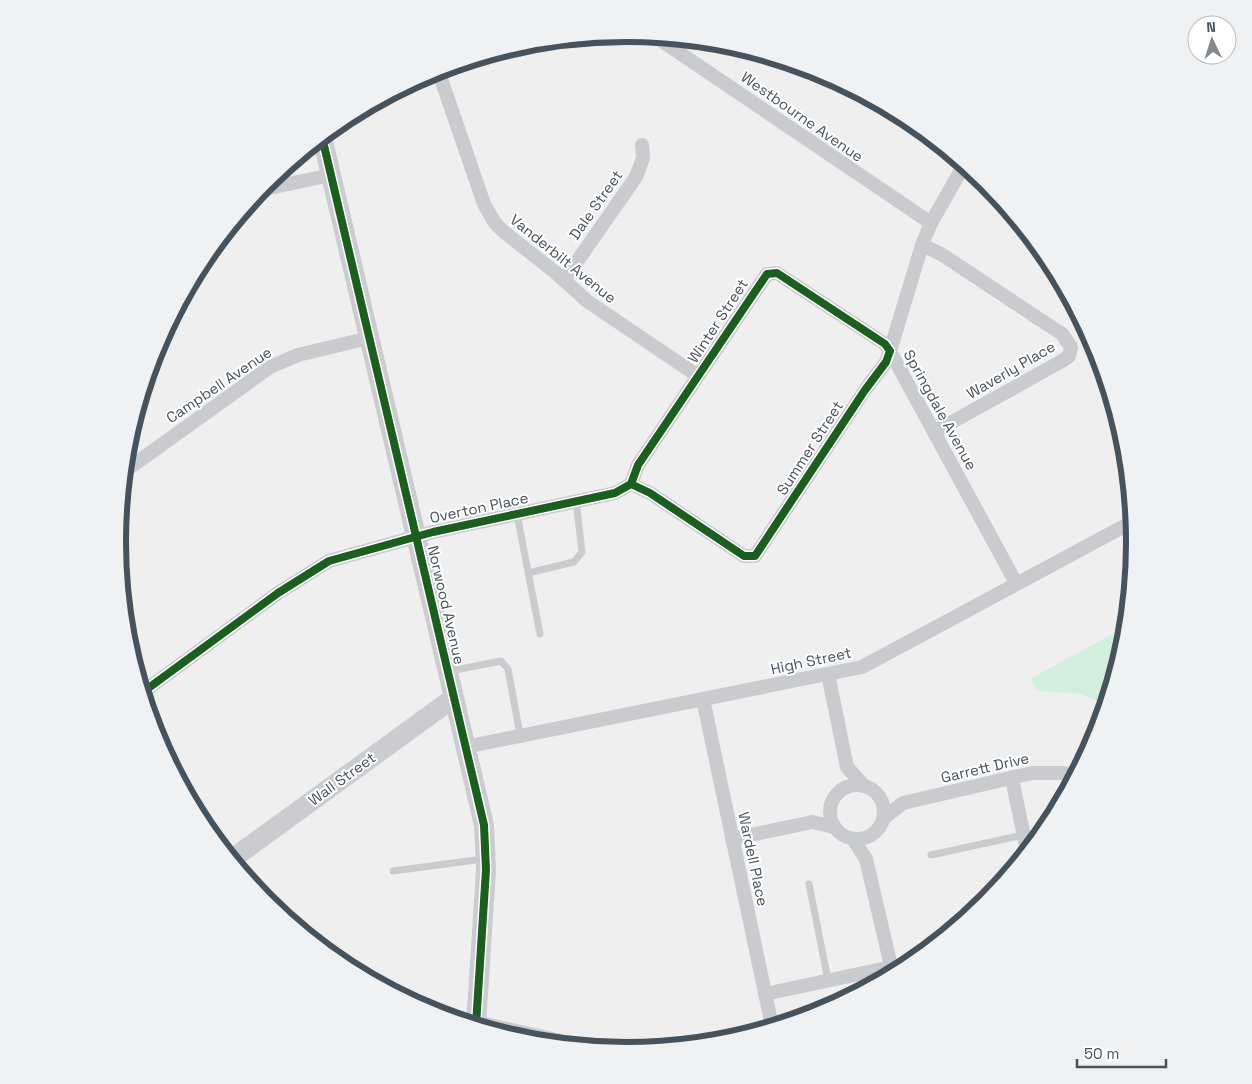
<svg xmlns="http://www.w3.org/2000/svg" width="1252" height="1084" font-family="'Space Grotesk',sans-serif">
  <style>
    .green { fill: #d3efdd }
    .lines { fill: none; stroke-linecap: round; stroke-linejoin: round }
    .lane { stroke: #c9cbce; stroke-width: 7 }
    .street { stroke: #c9cbce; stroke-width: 14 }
    .secondary { stroke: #caccd0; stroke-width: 20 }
    .cycleway-casing { stroke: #fff; stroke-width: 11 }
    .cycleway { stroke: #1b5e20; stroke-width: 8 }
    .labels { text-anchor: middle; stroke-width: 4; stroke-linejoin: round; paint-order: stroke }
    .street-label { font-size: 15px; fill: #46525c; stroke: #fff }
    .rim { fill: none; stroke: #46525c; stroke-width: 6 }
  </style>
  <rect width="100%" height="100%" fill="#f0efef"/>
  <path class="green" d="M1126,627L1124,641L1106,704L1080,694L1037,691L1031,678Z"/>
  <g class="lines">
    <g class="lane">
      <path d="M517,514L540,634"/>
      <path d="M528,573L574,562L582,552L576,501"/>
      <path d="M450,671L501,661L508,669L520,735"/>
      <path d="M931,855L1023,835"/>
      <path d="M393,871L483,859"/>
      <path d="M809,884L828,980"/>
    </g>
    <g class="street">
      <path d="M656,37L931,223"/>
      <path d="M438,70L484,204L495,223L504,232L555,272L587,301L698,376"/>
      <path d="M964,165L931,223L922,245L890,351L1016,583"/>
      <path d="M260,190L331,175"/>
      <path d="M922,245L941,254L1062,334L1071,347L1069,356L1062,361L934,432"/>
      <path d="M564,280L636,177L643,158L642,145"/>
      <path d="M125,471L270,367L298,355L369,338"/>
      <path d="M828,674L847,767L864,786"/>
      <path d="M143,692L278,593L329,561L433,532L615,493L631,484L650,493L744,556H755L865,390L886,362L890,351L885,344L777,273L767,274L638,465L631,484"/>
      <path d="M703,699L772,1026"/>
      <path d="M465,747L862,667L1132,522"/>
      <path d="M1012,779L1027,851"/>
      <circle cx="857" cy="812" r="27"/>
      <path d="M884,818L903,803L1032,773H1064L1074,777"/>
      <path d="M732,839L812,822L834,827"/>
      <path d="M853,839L866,859L891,966"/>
      <path d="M765,994L910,963"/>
      <path d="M476,1022L584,1046"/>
    </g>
    <g class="secondary">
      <path d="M322,137L484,825L486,870L476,1025"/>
      <path d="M232,859L452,699"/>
    </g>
    <defs>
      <g id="cycleway">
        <path d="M322,137L484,825L486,870L476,1025"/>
        <path d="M143,692L278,593L329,561L433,532L615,493L631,484L650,493L744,556H755L865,390L886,362L890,351L885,344L777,273L767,274L638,465L631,484"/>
      </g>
    </defs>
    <use href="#cycleway" class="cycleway-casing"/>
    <use href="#cycleway" class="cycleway"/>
  </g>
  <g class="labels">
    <g class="street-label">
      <text transform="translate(802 117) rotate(35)" y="5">Westbourne Avenue</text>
      <text transform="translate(596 205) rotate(-55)" y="5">Dale Street</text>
      <text transform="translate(563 259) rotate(39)" y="5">Vanderbilt Avenue</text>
      <text transform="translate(718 321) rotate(-57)" y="5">Winter Street</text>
      <text transform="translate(1011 370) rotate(-30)" y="5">Waverly Place</text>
      <text transform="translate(219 385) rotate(-34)" y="5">Campbell Avenue</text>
      <text transform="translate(940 410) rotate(61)" y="5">Springdale Avenue</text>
      <text transform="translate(810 448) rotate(-57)" y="5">Summer Street</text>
      <text transform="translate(479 508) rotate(-12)" y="5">Overton Place</text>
      <text transform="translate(446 605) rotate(77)" y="5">Norwood Avenue</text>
      <text transform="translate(811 661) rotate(-12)" y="5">High Street</text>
      <text transform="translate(985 768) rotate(-13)" y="5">Garrett Drive</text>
      <text transform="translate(342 779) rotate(-36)" y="5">Wall Street</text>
      <text transform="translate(753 859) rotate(78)" y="5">Wardell Place</text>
    </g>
  </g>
  <path d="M0 0H1252V1084H0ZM126 542a500 500 0 1 1 1000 0a500 500 0 1 1-1000 0Z" fill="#f0f1f2" fill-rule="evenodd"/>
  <path class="rim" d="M126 542a500 500 0 1 1 1000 0a500 500 0 1 1-1000 0Z"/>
  <g transform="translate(1212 40) rotate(356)"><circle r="24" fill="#ffffff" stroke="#b5babe"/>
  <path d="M0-4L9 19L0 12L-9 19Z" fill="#82898f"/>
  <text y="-8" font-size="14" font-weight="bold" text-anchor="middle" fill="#46525c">N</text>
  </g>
  <path d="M1077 1059v8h89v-8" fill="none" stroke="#46525c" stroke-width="2.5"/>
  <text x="1084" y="1059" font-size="15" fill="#46525c" stroke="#ffffff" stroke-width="4" paint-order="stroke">50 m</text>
</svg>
